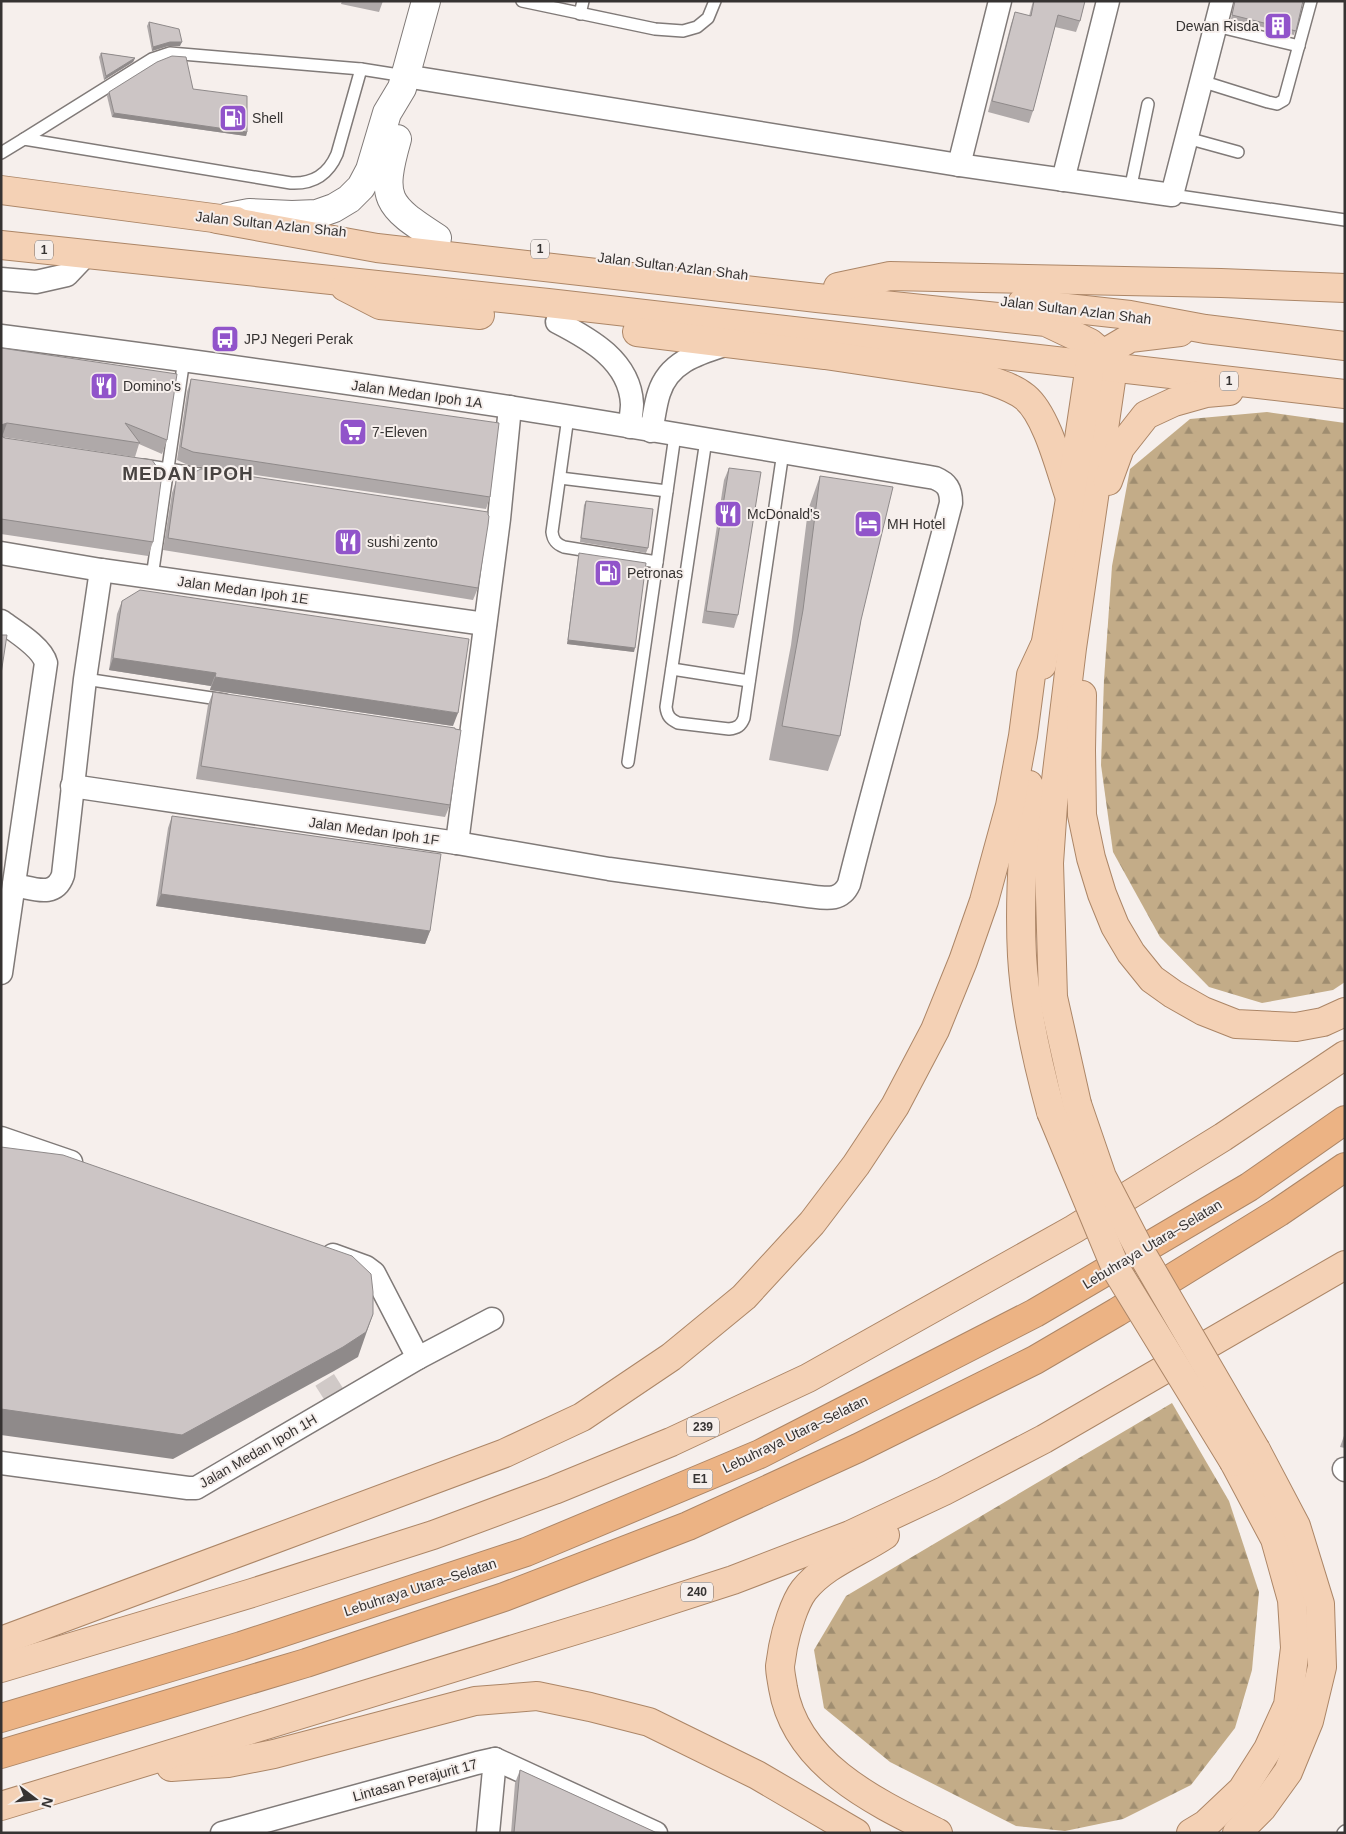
<svg xmlns="http://www.w3.org/2000/svg" width="1346" height="1834" font-family="Helvetica,sans-serif">
  <style>
    .forest { fill: url(#forest-firs) }
    .lines { fill: none; stroke-linecap: round; stroke-linejoin: round }
    .street-tunnel { stroke: #d0c9c7; stroke-width: 22; stroke-dasharray: 22 11; stroke-linecap: butt }
    .lane-casing { stroke: #807a78; stroke-width: 14 }
    .street-casing { stroke: #807a78; stroke-width: 25 }
    .secondary-casing { stroke: #807a78; stroke-width: 30 }
    .primary-casing { stroke: #ac8667; stroke-width: 30 }
    .highway-casing { stroke: #ac8667; stroke-width: 30 }
    .lane { stroke: #fff; stroke-width: 11 }
    .street { stroke: #fff; stroke-width: 22 }
    .secondary { stroke: #fff; stroke-width: 28 }
    .primary { stroke: #f4d1b5; stroke-width: 28 }
    .highway { stroke: #ecb384; stroke-width: 28 }
    .primary-bridge-casing { stroke: #ac8667; stroke-width: 30; stroke-linecap: butt }
    .primary-bridge { stroke: #f4d1b5; stroke-width: 28 }
    .wall { fill: #afa9a9 }
    .shaded-wall { fill: #8f8a8a }
    .building { fill: #ccc5c5; stroke: #8f8a8a }
    .labels { text-anchor: middle; stroke-width: 4; stroke-linejoin: round; paint-order: stroke }
    .shield { fill: #f6efec; stroke: #706b6a; stroke-width: 1 }
    .shield-label { font-size: 12px; font-weight: bold; fill: #363332 }
    .poi-label { font-size: 14px; fill: #363332; stroke: #f6efec; text-anchor: start }
    .street-label { font-size: 14px; fill: #363332; stroke: #f6efec }
    .district-label { font-size: 19px; font-weight: bold; letter-spacing: 1px; fill: #484341; stroke: #f6efec }
  </style>
  <defs>
    <pattern id="forest-firs" width="22" height="20" patternUnits="userSpaceOnUse" patternTransform="scale(1.25)"><rect width="22" height="20" fill="#c3ac88"/><path d="M5 1l3.5 6h-7zM16 11l3.5 6h-7z" fill="#9f8d70"/></pattern>
  </defs>
  <rect width="100%" height="100%" fill="#f6efec"/>
  <g class="forest">
    <path d="M1267,412L1345,423V982L1333,990L1262,1003L1209,987L1160,937L1113,852L1101,765L1104,680L1112,566L1130,469L1190,419Z"/>
    <path d="M1172,1403L1229,1501L1259,1592L1252,1670L1235,1728L1191,1785L1123,1819L1065,1831L1016,1826L890,1762L824,1708L814,1650L846,1596Z"/>
  </g>
  <g class="lines">
    <path class="street-tunnel" d="M307,1352L340,1404"/>
    <defs>
      <g id="lane">
        <path d="M522,1L655,29L683,31L697,27L708,18L715,1"/>
        <path d="M580,14L583,1"/>
        <path d="M1216,26L1299,46"/>
        <path d="M1201,81L1268,102L1277,104L1284,100L1311,1"/>
        <path d="M1187,138L1238,152"/>
        <path d="M24,139L152,59L170,53L361,69L405,76"/>
        <path d="M1,153L24,139L291,183C313,184 328,175 337,154L361,69"/>
        <path d="M1130,190L1148,104"/>
        <path d="M1172,195L1345,220"/>
        <path d="M568,417L552,532C553,540 556,544 564,547L657,562L675,435"/>
        <path d="M706,440L666,707C667,716 670,719 678,723L729,729C737,728 741,726 744,718L783,452"/>
        <path d="M143,465L206,475"/>
        <path d="M560,478L667,491"/>
        <path d="M152,577L184,359"/>
        <path d="M672,669L749,681"/>
        <path d="M85,679L225,700"/>
        <path d="M628,762L657,562"/>
        <path d="M1343,1833L1345,1831"/>
      </g>
      <g id="street">
        <path d="M405,76L959,165L1172,195L1222,1"/>
        <path d="M959,165L1000,1"/>
        <path d="M1063,180L1108,1"/>
        <path d="M1,279L36,282L67,275L86,255"/>
        <path d="M557,322C590,339 630,361 632,404C632,411 630,420 630,427"/>
        <path d="M1,336C171,358 340,381 509,407C651,429 793,454 935,478C947,483 951,489 951,503C918,630 881,756 849,884C841,902 825,898 808,896L609,869L457,843L72,786"/>
        <path d="M651,431C654,418 655,405 659,393C669,361 700,353 728,344"/>
        <path d="M1,553L101,570L485,624"/>
        <path d="M1,621C15,631 42,647 46,663L1,973"/>
        <path d="M457,843L499,519L510,407"/>
        <path d="M14,885C33,888 55,899 63,875L85,679L101,570"/>
        <path d="M1,1138L71,1162"/>
        <path d="M333,1255L366,1267L374,1273L418,1358"/>
        <path d="M1,1463L188,1488H196L418,1358L492,1319"/>
        <path d="M1344,1469L1345,1470"/>
        <path d="M222,1833L477,1763L495,1759L656,1833"/>
        <path d="M488,1833L495,1759"/>
      </g>
      <g id="secondary">
        <path d="M397,139C380,199 386,205 437,238"/>
        <path d="M228,217L249,213L292,215L317,214L334,208L349,199L361,187L370,170L387,113L402,88L426,1"/>
      </g>
      <g id="primary">
        <path d="M1,190L236,221"/>
        <path d="M217,219L377,248L817,298L1046,322L1090,343L1103,354L1113,367L1072,648L1053,805L1049,863L1053,997L1077,1104"/>
        <path d="M1,245L548,303L1345,394"/>
        <path d="M345,287L380,305L480,315"/>
        <path d="M838,287L890,276L1221,283L1345,288"/>
        <path d="M1022,303L1130,315L1205,329L1345,346"/>
        <path d="M637,332L825,355L986,379C1000,384 1014,388 1025,397C1047,415 1060,469 1069,495"/>
        <path d="M1108,481L1120,448L1146,415L1174,402L1206,393L1229,391"/>
        <path d="M1042,665L1070,499L1090,365L1103,354L1130,338L1180,332"/>
        <path d="M1082,695L1081,750L1082,815L1091,858L1102,894L1115,926L1131,953L1152,979L1173,994L1203,1011L1236,1024L1296,1027L1323,1022L1345,1012"/>
        <path d="M1029,785C1023,841 1019,899 1022,956C1025,1009 1037,1061 1051,1112"/>
        <path d="M885,1535C858,1553 825,1564 804,1590C794,1603 786,1631 783,1647C782,1653 781,1660 780,1666C780,1673 782,1681 783,1688C796,1765 875,1802 938,1833"/>
        <path d="M1,1641L505,1453L582,1417L671,1357L744,1297L812,1223L856,1165L895,1106L935,1030L963,961L984,901L1010,806L1023,736L1031,675L1044,647"/>
        <path d="M1,1668L252,1593L433,1535L554,1490L671,1442L808,1378L1074,1229L1223,1137L1345,1055"/>
        <path d="M171,1767L228,1763L274,1754L475,1701L537,1696L590,1707L649,1722L757,1775L856,1833"/>
        <path d="M1,1806L609,1620L733,1580L850,1535L944,1491L1044,1439L1345,1265"/>
        <path d="M1191,1833L1206,1824L1242,1790L1268,1749L1288,1705L1295,1648L1292,1600L1275,1539L1234,1462"/>
        <path d="M1237,1833L1262,1808L1288,1772L1309,1721L1322,1667L1320,1604L1296,1526L1256,1450"/>
      </g>
      <g id="highway">
        <path d="M1,1718L241,1646L526,1552L760,1454L1035,1313L1249,1187L1345,1120"/>
        <path d="M1,1754L306,1663L504,1597L688,1526L858,1448L1035,1360L1117,1312L1279,1212L1345,1167"/>
      </g>
    </defs>
    <use href="#lane" class="lane-casing"/>
    <use href="#street" class="street-casing"/>
    <use href="#secondary" class="secondary-casing"/>
    <use href="#primary" class="primary-casing"/>
    <use href="#highway" class="highway-casing"/>
    <use href="#lane" class="lane"/>
    <use href="#street" class="street"/>
    <use href="#secondary" class="secondary"/>
    <use href="#primary" class="primary"/>
    <use href="#highway" class="highway"/>
    <defs>
      <g id="primary-bridge">
        <path d="M1077,1104L1102,1177L1142,1254L1256,1450"/>
        <path d="M1051,1112L1117,1271L1234,1462"/>
      </g>
    </defs>
    <use href="#primary-bridge" class="primary-bridge-casing"/>
    <use href="#primary-bridge" class="primary-bridge"/>
  </g>
  <g class="wall">
    <path d="M342,1H383L379,12L341,4Z"/>
    <path d="M1033,1H1085L1080,21L1076,32L1055,27L1033,111L1029,123L988,112L1011,24L1015,12L1029,16Z"/>
    <path d="M1234,1H1303L1294,35L1231,19Z"/>
    <path d="M149,22L180,46H168L152,51L147,26Z"/>
    <path d="M101,53L135,58L133,62L104,80L99,57Z"/>
    <path d="M193,89L247,132L246,136L112,117L107,96L109,92Z"/>
    <path d="M1,348L167,440L162,454L139,444L135,457L3,437L153,542L148,556L1,534Z"/>
    <path d="M191,379L490,497L486,509L188,465L177,460L187,392Z"/>
    <path d="M729,468L738,615L734,628L702,623L724,480Z"/>
    <path d="M820,476L861,620L840,736L828,771L769,760L791,645L808,510Z"/>
    <path d="M176,481L478,588L473,600L163,550L172,493Z"/>
    <path d="M586,501L648,548L646,553L580,542L584,505Z"/>
    <path d="M579,553L634,652L567,644L578,557Z"/>
    <path d="M122,601L453,726L210,690L211,686L109,670L117,614Z"/>
    <path d="M213,692L450,805L445,817L196,779L208,705Z"/>
    <path d="M172,816L430,931L425,944L156,906L168,828Z"/>
    <path d="M1345,1433V1448L1340,1447Z"/>
    <path d="M520,1770L655,1832L667,1833H511L515,1783Z"/>
  </g>
  <g class="shaded-wall">
    <path d="M170,42H182L180,46H168L152,51L153,47Z"/>
    <path d="M135,58L133,62L104,80L106,76Z"/>
    <path d="M114,113L247,132L246,136L112,117Z"/>
    <path d="M7,423L2,437H1V425Z"/>
    <path d="M568,640L635,648L634,652L567,644Z"/>
    <path d="M113,658L216,673L211,686L109,670Z"/>
    <path d="M215,677L458,713L453,726L210,690Z"/>
    <path d="M161,894L430,931L425,944L156,906Z"/>
    <path d="M373,1314L358,1357L334,1371L173,1459L1,1435V1409Z"/>
  </g>
  <g class="building">
    <path d="M1034,1H1085L1080,21L1058,15L1033,111L992,101L1015,12L1031,16Z"/>
    <path d="M1235,1H1303L1296,31L1232,15Z"/>
    <path d="M149,22L179,29L182,42H170L153,47Z"/>
    <path d="M101,53L135,58L106,76Z"/>
    <path d="M172,56L186,57L193,89L247,96V132L114,113L109,92L157,62Z"/>
    <path d="M1,348L177,374L167,440L125,423L140,443L7,423L1,425Z"/>
    <path d="M191,379L499,423L490,497L193,452L181,447Z"/>
    <path d="M1,436L5,438L152,460L162,474L153,542L1,519Z"/>
    <path d="M729,468L761,472L738,615L706,611Z"/>
    <path d="M201,469L488,512V515L489,516L488,525L478,588L168,538L176,481Z"/>
    <path d="M820,476L893,487L861,620L840,736L782,726L803,610Z"/>
    <path d="M586,501L653,509L648,548L581,538Z"/>
    <path d="M579,553L646,563L635,648L568,640Z"/>
    <path d="M140,590L469,639L458,713L215,677L216,673L113,658L122,601Z"/>
    <path d="M1,635H7L1,674Z"/>
    <path d="M213,692L455,728V729L461,730L450,805L201,766Z"/>
    <path d="M172,816L441,854L430,931L161,894Z"/>
    <path d="M1,1147L63,1155L352,1256L371,1274L373,1292V1314L366,1332L343,1347L182,1435L1,1409Z"/>
    <path d="M520,1770L655,1832L667,1833H514Z"/>
  </g>
  <defs>
    <symbol id="building-square" viewBox="-11 -11 22 22"><rect x="-9" y="-9" width="18" height="18" rx="4" fill="#9154ca" stroke="#f6efec"/><path d="M-4-6H4V6H1V3H-1V6H-4ZM-2.5-4.3h1.7v1.8h-1.7ZM.8-4.3h1.7v1.8H.8ZM-2.5-1h1.7V.8h-1.7ZM.8-1h1.7V.8H.8Z" fill="#fff"/></symbol>
    <symbol id="fuel-square" viewBox="-11 -11 22 22"><rect x="-9" y="-9" width="18" height="18" rx="4" fill="#9154ca" stroke="#f6efec"/><path d="M-5.5-6h7V0h2V4h1.3V-2.5L3-4.5l.8-.8L6-3V5H2.5V1h-1V6h-7ZM-4.2-4.7v3.2H.2V-4.7Z" fill="#fff"/></symbol>
    <symbol id="bus-square" viewBox="-11 -11 22 22"><rect x="-9" y="-9" width="18" height="18" rx="4" fill="#9154ca" stroke="#f6efec"/><path d="M-5-6H5V4H4V6H2V4H-2V6H-4V4H-5ZM-3.5-4V0h7V-4ZM-3.5 1.2v1.5H-2V1.2ZM2 1.2v1.5H3.5V1.2Z" fill="#fff"/></symbol>
    <symbol id="restaurant-square" viewBox="-11 -11 22 22"><rect x="-9" y="-9" width="18" height="18" rx="4" fill="#9154ca" stroke="#f6efec"/><path d="M-5-6h1v4h1v-4h1v4h1v-4h1v5L-1.5 .5V6h-2V.5L-5-1ZM5-6V6H3V1.5H1.5Q1.5-4 5-6Z" fill="#fff"/></symbol>
    <symbol id="supermarket-square" viewBox="-11 -11 22 22"><rect x="-9" y="-9" width="18" height="18" rx="4" fill="#9154ca" stroke="#f6efec"/><path d="M-6-5.5h2.5l.6 2H6L4.5 2H-2.5L-4.4-4H-6ZM-1.5 3.2a1.3 1.3 0 1 0 .1 0ZM3 3.2a1.3 1.3 0 1 0 .1 0Z" fill="#fff"/></symbol>
    <symbol id="hotel-square" viewBox="-11 -11 22 22"><rect x="-9" y="-9" width="18" height="18" rx="4" fill="#9154ca" stroke="#f6efec"/><path d="M-6-4.5h1.5V1H6V5H4.5V3h-9V5H-6ZM-4 0a1.8 1.8 0 1 1 3.6 0ZM.5 0V-2.5h3Q6-2.5 6 0Z" fill="#fff"/></symbol>
  </defs>
  <g fill-rule="evenodd">
    <use href="#building-square" x="1262" y="10" width="32" height="32"/>
    <use href="#fuel-square" x="217" y="102" width="32" height="32"/>
    <use href="#bus-square" x="209" y="323" width="32" height="32"/>
    <use href="#restaurant-square" x="88" y="370" width="32" height="32"/>
    <use href="#supermarket-square" x="337" y="416" width="32" height="32"/>
    <use href="#restaurant-square" x="712" y="498" width="32" height="32"/>
    <use href="#hotel-square" x="852" y="508" width="32" height="32"/>
    <use href="#restaurant-square" x="332" y="526" width="32" height="32"/>
    <use href="#fuel-square" x="592" y="557" width="32" height="32"/>
  </g>
  <g class="labels">
    <g class="shield">
      <rect x="531" y="239.5" width="18" height="19" rx="4"/>
      <rect x="35" y="240.5" width="18" height="19" rx="4"/>
      <rect x="1220" y="371.5" width="18" height="19" rx="4"/>
      <rect x="687" y="1417.5" width="32" height="19" rx="4"/>
      <rect x="687.5" y="1469.5" width="25" height="19" rx="4"/>
      <rect x="681" y="1582.5" width="32" height="19" rx="4"/>
    </g>
    <g class="shield-label">
      <text x="540" y="253">1</text>
      <text x="44" y="254">1</text>
      <text x="1229" y="385">1</text>
      <text x="703" y="1431">239</text>
      <text x="700" y="1483">E1</text>
      <text x="697" y="1596">240</text>
    </g>
    <g class="poi-label">
      <text x="1259" y="31" text-anchor="end">Dewan Risda</text>
      <text x="252" y="123">Shell</text>
      <text x="244" y="344">JPJ Negeri Perak</text>
      <text x="123" y="391">Domino's</text>
      <text x="372" y="437">7-Eleven</text>
      <text x="747" y="519">McDonald's</text>
      <text x="887" y="529">MH Hotel</text>
      <text x="367" y="547">sushi zento</text>
      <text x="627" y="578">Petronas</text>
    </g>
    <g class="street-label">
      <text transform="translate(271 224) rotate(6)" y="5">Jalan Sultan Azlan Shah</text>
      <text transform="translate(673 266) rotate(7)" y="5">Jalan Sultan Azlan Shah</text>
      <text transform="translate(1076 310) rotate(7)" y="5">Jalan Sultan Azlan Shah</text>
      <text transform="translate(417 394) rotate(8)" y="5">Jalan Medan Ipoh 1A</text>
      <text transform="translate(243 590) rotate(8)" y="5">Jalan Medan Ipoh 1E</text>
      <text transform="translate(374 831) rotate(8)" y="5">Jalan Medan Ipoh 1F</text>
      <text transform="translate(1152 1244) rotate(-31)" y="5">Lebuhraya Utara–Selatan</text>
      <text transform="translate(795 1434) rotate(-26)" y="5">Lebuhraya Utara–Selatan</text>
      <text transform="translate(258 1451) rotate(-30)" y="5">Jalan Medan Ipoh 1H</text>
      <text transform="translate(420 1587) rotate(-18)" y="5">Lebuhraya Utara–Selatan</text>
      <text transform="translate(415 1780) rotate(-15)" y="5">Lintasan Perajurit 17</text>
    </g>
    <g class="district-label">
      <text x="188" y="480">MEDAN IPOH</text>
    </g>
  </g>
  <rect width="1346" height="1834" fill="none" stroke="#363332" stroke-width="5"/>
  <g transform="translate(35 1799) rotate(106)" stroke="#f6efec" stroke-width="4" paint-order="stroke">
  <path d="M0-4L9 19L0 12L-9 19Z" fill="#363332"/>
  <text y="-8" font-size="14" font-weight="bold" text-anchor="middle" fill="#363332">N</text>
  </g>
</svg>
